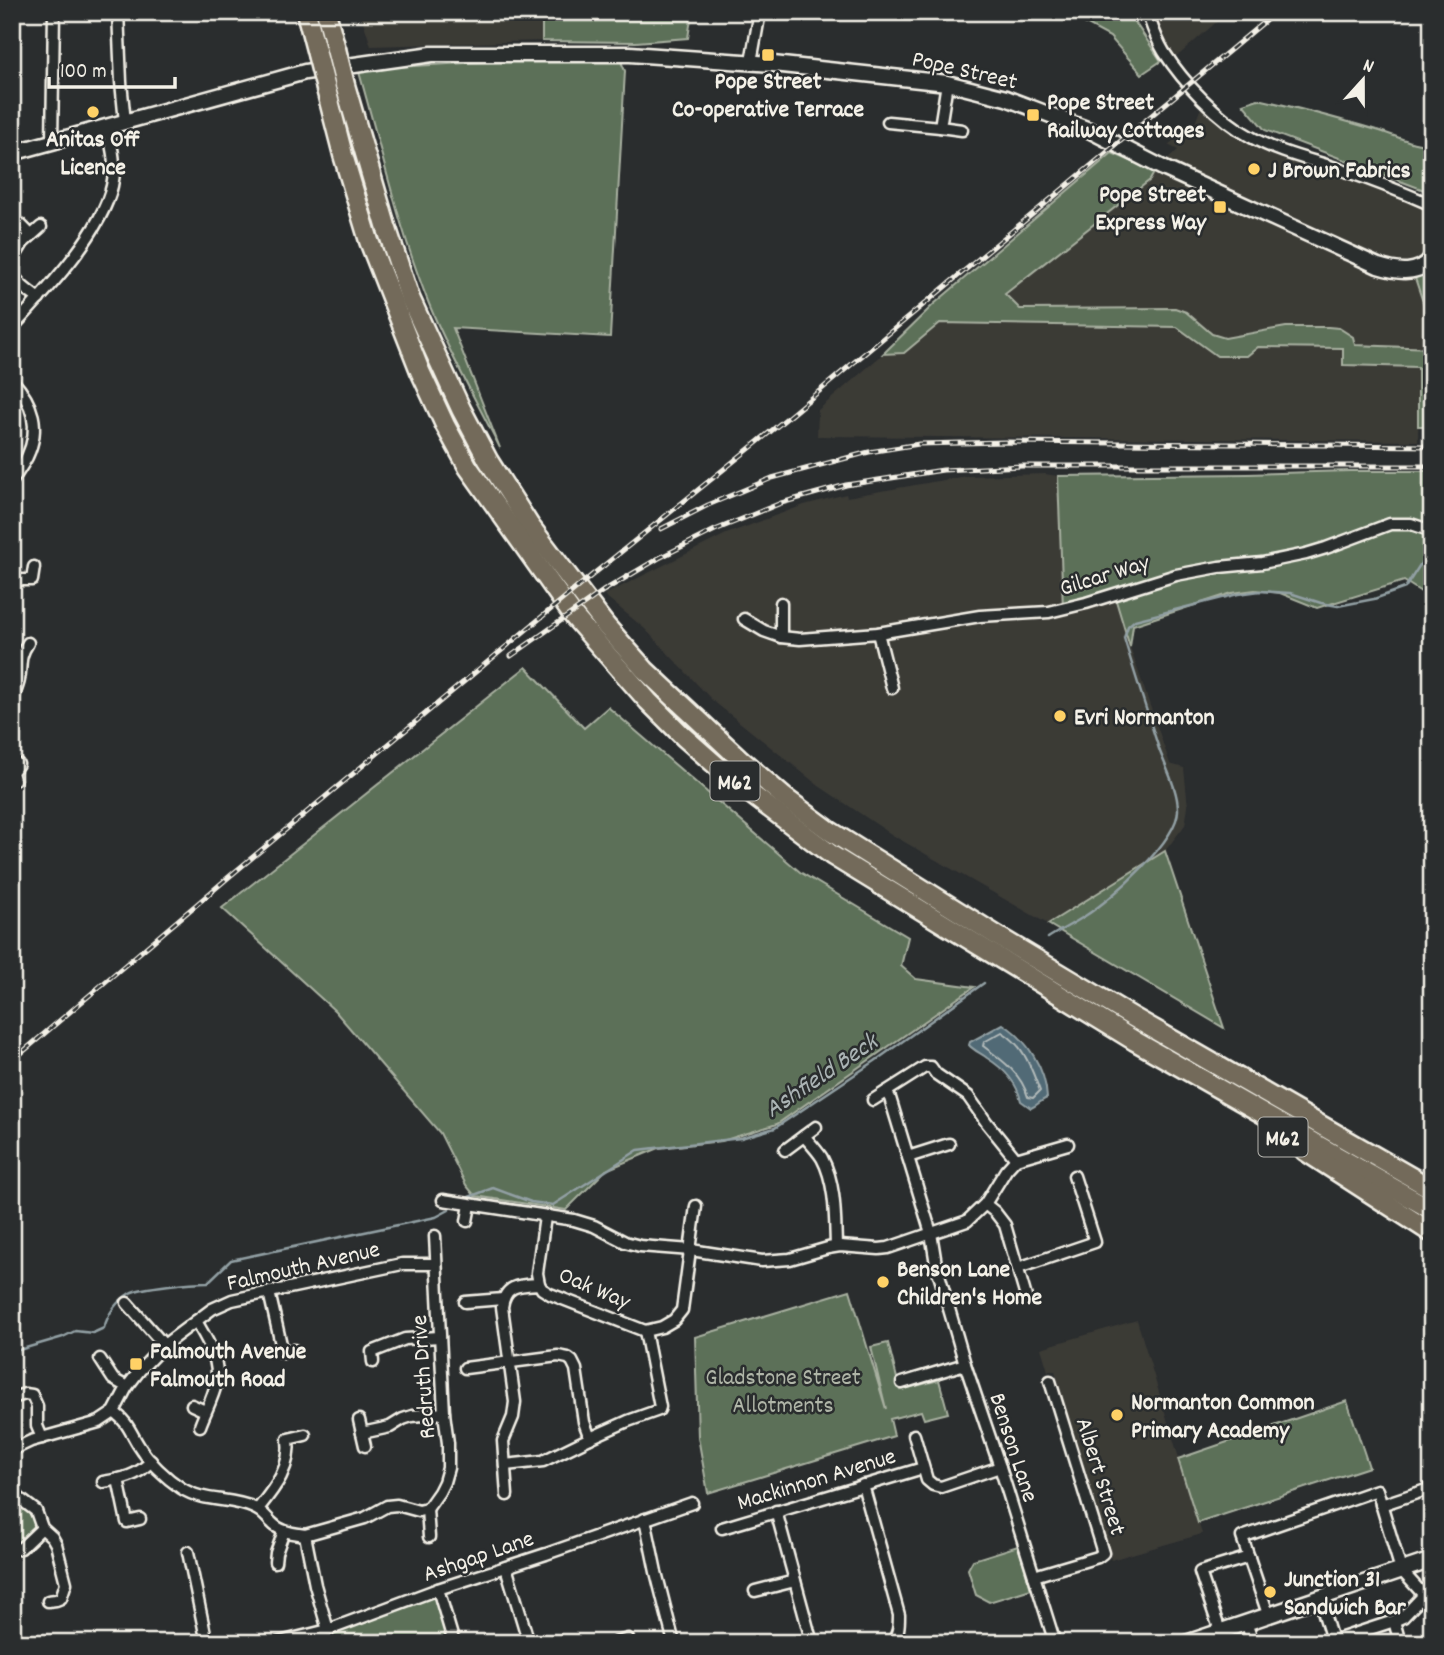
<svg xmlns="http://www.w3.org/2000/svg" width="1444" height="1655" font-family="Dekko,sans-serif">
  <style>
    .built { fill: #3b3a36 }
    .green { fill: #5c6f59; stroke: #a8b0a0; stroke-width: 2 }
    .water { fill: #516a76; stroke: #92a0a4; stroke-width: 2 }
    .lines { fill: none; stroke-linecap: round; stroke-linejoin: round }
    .shore { stroke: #b3bbba; stroke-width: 2 }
    .stream { stroke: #92a0a4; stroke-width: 2.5 }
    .street-casing { stroke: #f4f1e8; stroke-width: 15 }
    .secondary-casing { stroke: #f4f1e8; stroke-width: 19 }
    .highway-casing { stroke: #f4f1e8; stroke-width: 23 }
    .street { stroke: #2a2d2e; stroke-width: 10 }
    .secondary { stroke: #2a2d2e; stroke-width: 14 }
    .highway { stroke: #736b5a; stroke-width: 18 }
    .rail-casing { stroke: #f4f1e8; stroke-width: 5 }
    .rail { stroke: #2a2d2e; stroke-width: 2.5; stroke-dasharray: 8; stroke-linecap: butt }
    .highway-bridge-casing { stroke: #f4f1e8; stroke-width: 23; stroke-linecap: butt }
    .highway-bridge { stroke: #736b5a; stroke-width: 18 }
    .poi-dot { fill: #ffd166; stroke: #2a2d2e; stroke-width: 2.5 }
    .labels { text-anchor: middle; stroke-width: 5; stroke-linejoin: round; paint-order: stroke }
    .shield { fill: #2a2d2e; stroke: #b7b6b0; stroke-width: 2 }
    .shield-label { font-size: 23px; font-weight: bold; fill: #f4f1e8 }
    .street-label { font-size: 24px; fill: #f4f1e8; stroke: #2a2d2e }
    .poi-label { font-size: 24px; font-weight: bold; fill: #f4f1e8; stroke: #2a2d2e; text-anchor: start }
    .park-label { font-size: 24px; fill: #b0b6a8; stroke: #2a2d2e }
    .water-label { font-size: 26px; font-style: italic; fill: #abb4b5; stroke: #2a2d2e }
  </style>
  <rect width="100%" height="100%" fill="#2a2d2e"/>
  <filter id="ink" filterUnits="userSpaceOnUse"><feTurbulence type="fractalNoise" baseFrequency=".0143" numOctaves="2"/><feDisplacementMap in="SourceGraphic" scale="14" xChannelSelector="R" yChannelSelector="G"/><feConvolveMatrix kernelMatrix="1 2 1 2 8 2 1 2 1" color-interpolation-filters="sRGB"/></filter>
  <g filter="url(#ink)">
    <g class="built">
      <path d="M360,12H554L542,22V41L371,46Z"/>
      <path d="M1147,12H1228L1180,54L1170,59Z"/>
      <path d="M1207,103L1251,137L1432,205V257L1413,272L1432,329V348L1355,345L1339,328L1328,327H1286L1225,338L1212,334L1186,312L1180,309H1020L1005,294L1150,180L1155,171L1178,150L1168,145L1195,123L1200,110Z"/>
      <path d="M940,323L1177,327L1217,356L1258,347L1343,348V365L1419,367L1418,441L817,436L818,410L883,354L904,353Z"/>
      <path d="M1045,474L1058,476L1063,608L1114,593L1130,647L1170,764L1184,768L1188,807L1185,825L1165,851L1048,924L894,836L819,786L712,700L645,629L604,595L726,534L804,505L846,494L847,497L966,476Z"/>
      <path d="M1137,1320L1202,1534L1111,1560L1055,1371H1048L1041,1348Z"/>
    </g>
    <g class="green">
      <path d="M596,12H692L688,38L636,42L542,41V22L592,16Z"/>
      <path d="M1059,12H1128L1161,61L1142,74L1110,37L1073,17Z"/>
      <path d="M620,59L625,71L610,337L453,328L500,448C476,400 449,353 429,304C399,229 381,149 359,72L378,68L466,63Z"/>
      <path d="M1258,99C1299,108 1339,119 1380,131C1397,136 1414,146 1432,145V193L1265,130L1243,104Z"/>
      <path d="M1112,153L1155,171L1150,180L1005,294L1020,309L1175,308L1186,312L1212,334L1225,338L1286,327H1328L1339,328L1353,337L1355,345L1432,348V426H1418V367L1343,365V348L1258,347L1247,356H1217L1177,327L940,323L904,353L883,354L934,304Z"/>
      <path d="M1432,257V329L1413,272Z"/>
      <path d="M1350,471H1432V599L1404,581L1317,608L1280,593L1255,590L1232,593L1133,625L1130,647L1114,594L1063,609L1058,476L1248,474Z"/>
      <path d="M526,667L584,728L608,707L800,872L908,937L901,966L916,979L974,987L777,1124L722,1141L659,1148L606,1170L566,1210L475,1196L466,1185L440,1133L335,1011L222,908Z"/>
      <path d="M1165,851L1224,1028L1048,924Z"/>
      <path d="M850,1290L886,1409L871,1347L888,1343L900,1390L939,1380L948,1413L924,1419L921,1411L890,1419L894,1436L708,1493L698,1437L695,1337Z"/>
      <path d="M1347,1401L1369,1467L1198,1523L1178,1459Z"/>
      <path d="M12,1497L32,1515L38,1529L17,1546L14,1544L12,1541Z"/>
      <path d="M1018,1546L1031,1589L989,1602L976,1595L968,1569L973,1560Z"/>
      <path d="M433,1594L436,1596L451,1643H294Z"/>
    </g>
    <path class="water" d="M1003,1024C1027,1039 1046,1069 1047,1098C1041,1100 1038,1105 1031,1108L1021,1101C1017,1082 1003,1068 987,1058C981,1053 974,1051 969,1045L970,1042Z"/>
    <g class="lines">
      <path class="shore" d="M1002,1032C1024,1045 1031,1068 1040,1091L1033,1098L1028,1097C1021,1073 1002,1060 983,1046L984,1042Z"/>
      <g class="stream">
        <path d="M1431,493L1432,501"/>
        <path d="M1048,938C1060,930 1073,924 1085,916C1110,901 1178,840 1178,810C1178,790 1166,768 1159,749C1147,712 1135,675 1124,638L1128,626L1135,620L1238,594L1260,591L1290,593L1321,603L1338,606L1374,599L1405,588L1427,554L1432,551"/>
        <path d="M469,1197L493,1188L531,1202L553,1205L638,1150L741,1138L775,1128L875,1061L984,983"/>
        <path d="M12,1352L63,1337L75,1331L93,1333L104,1328C108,1314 117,1301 130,1293C141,1287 193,1282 208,1282L231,1260L436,1217L449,1210"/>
      </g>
      <defs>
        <g id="street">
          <path d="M118,12L121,82L125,122"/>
          <path d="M1147,12C1152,26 1156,39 1164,52C1183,82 1219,120 1251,137C1279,153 1312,160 1342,170C1372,180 1402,192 1432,205"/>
          <path d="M751,62L760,12"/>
          <path d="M888,122L940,127L947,83"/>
          <path d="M940,127L962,130"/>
          <path d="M52,142L54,12"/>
          <path d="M20,224L31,235"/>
          <path d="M12,261L23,243L41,227"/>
          <path d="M12,272C17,284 28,291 39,299"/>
          <path d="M12,328C45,292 101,234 112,186C117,165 112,147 107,127"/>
          <path d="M12,380C33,403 41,427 27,457C23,465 17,473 12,481"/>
          <path d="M12,580H32L34,567"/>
          <path d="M744,619L764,631L781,637L800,639L878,633L980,616L1049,612L1086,603L1176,575L1219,567L1262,563L1306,554L1326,548L1390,524H1411L1432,531"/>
          <path d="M878,633L892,688"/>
          <path d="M781,637V603"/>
          <path d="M13,698C15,692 18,686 19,680C22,664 18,658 28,643"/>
          <path d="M14,780L12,772L18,764"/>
          <path d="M886,1092L890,1098L931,1233L936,1264L965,1364L1000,1467L1055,1643"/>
          <path d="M873,1100L925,1067H931L936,1074L968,1096L987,1123L1016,1159"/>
          <path d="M804,1136C810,1143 817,1150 822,1158C836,1184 835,1218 836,1246"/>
          <path d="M785,1150L816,1127"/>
          <path d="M908,1157L949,1144"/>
          <path d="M443,1200L574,1220L594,1226L625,1242L640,1246L691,1250L762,1261L790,1259L828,1248L840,1246L879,1249L888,1248L967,1221L985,1204L1006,1170L1016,1159L1068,1144"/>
          <path d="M985,1204L995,1212L1005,1225L1026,1297"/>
          <path d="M467,1221L470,1205"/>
          <path d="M1018,1268L1095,1242L1074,1176"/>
          <path d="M539,1284L537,1273L545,1217"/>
          <path d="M269,1292L283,1353L294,1350"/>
          <path d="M465,1302L503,1299"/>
          <path d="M127,1303L164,1345"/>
          <path d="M196,1321C207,1340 221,1361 216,1384C213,1398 205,1412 200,1426"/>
          <path d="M100,1359L113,1379L127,1387"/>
          <path d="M373,1362L372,1352L405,1339L440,1337"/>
          <path d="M465,1368L558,1356L568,1358L572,1361L576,1369L584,1422L590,1438"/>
          <path d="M902,1383L965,1364"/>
          <path d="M12,1398L25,1394L32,1395L37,1406V1426L42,1438"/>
          <path d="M192,1405L205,1411"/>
          <path d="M114,1412C128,1422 130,1432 139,1446C149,1462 166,1478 181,1488C204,1503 231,1497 254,1508C262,1511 265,1516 271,1522C280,1532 292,1533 305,1535L315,1585L328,1630"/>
          <path d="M359,1420L365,1446"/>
          <path d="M362,1433L390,1427L403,1419L412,1416L444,1413"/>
          <path d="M914,1435L927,1480L933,1485L941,1487L1000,1467"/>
          <path d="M12,1450L31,1441L99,1422L114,1412L127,1387L140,1370L164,1345L212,1309L232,1300L402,1264H436"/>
          <path d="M505,1465L543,1461L590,1438L628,1421L659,1410L660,1407L645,1331"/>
          <path d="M118,1479L127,1522L140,1519"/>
          <path d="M103,1482C122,1479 138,1476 151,1461"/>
          <path d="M863,1485L899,1615C899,1625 899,1635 891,1643"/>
          <path d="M12,1489L19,1498L36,1511L42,1528L52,1537L56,1544L66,1583L61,1598L56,1600L48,1601"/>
          <path d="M507,1495L503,1441L513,1417L515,1402L502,1307C505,1284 520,1285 539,1284L542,1289L550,1294L645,1331L662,1327L674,1320L682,1310L696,1206"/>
          <path d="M1381,1505L1432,1488"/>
          <path d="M258,1509C274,1489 292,1467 288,1439L305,1435"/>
          <path d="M427,1509L429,1537"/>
          <path d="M776,1511L812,1643"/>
          <path d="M645,1519L656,1572L674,1643"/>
          <path d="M722,1528L923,1468"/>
          <path d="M305,1535L365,1518L387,1506L397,1505L419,1511L427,1509L439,1492L444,1482L448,1468V1443L444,1413L435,1236"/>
          <path d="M12,1550L21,1548L42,1528"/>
          <path d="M188,1552L207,1643"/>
          <path d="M275,1562L276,1553L284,1531"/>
          <path d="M506,1567L529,1643"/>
          <path d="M1034,1576L1098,1557L1103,1553L1050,1381"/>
          <path d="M438,1589L454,1643"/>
          <path d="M755,1591L795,1581"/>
          <path d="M1319,1598L1333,1643"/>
          <path d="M1268,1614L1242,1537L1377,1490L1401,1570L1432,1604"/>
          <path d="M1394,1621L1400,1643"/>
          <path d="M1246,1622L1253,1643"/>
          <path d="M1220,1631L1200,1572L1249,1557"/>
          <path d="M1333,1641L1394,1621L1403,1617L1423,1596"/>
          <path d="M276,1643L328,1630L438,1589L546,1554L692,1503"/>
          <path d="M615,1643L628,1639"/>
        </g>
        <g id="secondary">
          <path d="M12,153L305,72L432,54H630L773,64L947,83L1006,98L1087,129L1163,168L1378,266C1397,272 1419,276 1432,257"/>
          <path d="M1186,1643L1432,1560"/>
        </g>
        <g id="highway">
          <path d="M306,12L317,54"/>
          <path d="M326,12L336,49"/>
          <path d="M345,85L386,226L410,298L461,409L488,460L530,526L606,626L645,670L739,758L784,797L830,831L1004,940L1131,1016L1432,1189"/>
          <path d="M326,89L343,155L369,241L420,371L445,425L468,467L575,618L648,701L684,737L734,781L833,856L1135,1041L1432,1210"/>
          <path d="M1305,1151L1432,1233"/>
        </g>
      </defs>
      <use href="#street" class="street-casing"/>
      <use href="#secondary" class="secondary-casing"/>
      <use href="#highway" class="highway-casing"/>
      <use href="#street" class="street"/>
      <use href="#secondary" class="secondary"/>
      <use href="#highway" class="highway"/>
      <defs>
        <g id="rail">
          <path d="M1426,430L1432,431"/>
          <path d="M661,529L708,505L772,478L869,452L919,444L1005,442L1432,446"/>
          <path d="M511,656L603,591L659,558L715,530L781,503L846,485L943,470L1022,466H1432"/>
          <path d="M12,1061L230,876L591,576L770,432L1276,12"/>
        </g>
      </defs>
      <use href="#rail" class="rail-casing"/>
      <use href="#rail" class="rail"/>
      <defs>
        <g id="highway-bridge">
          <path d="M336,49L345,85"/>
          <path d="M317,54L326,89"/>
        </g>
      </defs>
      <use href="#highway-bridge" class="highway-bridge-casing"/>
      <use href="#highway-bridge" class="highway-bridge"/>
    </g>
  </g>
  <g class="poi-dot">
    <rect x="761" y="48" width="14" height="14" rx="3.5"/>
    <circle cx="93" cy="112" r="7"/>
    <rect x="1026" y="108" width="14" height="14" rx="3.5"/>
    <circle cx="1254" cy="169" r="7"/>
    <rect x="1213" y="200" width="14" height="14" rx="3.5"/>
    <circle cx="1060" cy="716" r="7"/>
    <circle cx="883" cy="1282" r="7"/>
    <rect x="129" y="1357" width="14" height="14" rx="3.5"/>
    <circle cx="1117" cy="1415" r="7"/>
    <circle cx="1270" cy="1592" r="7"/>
  </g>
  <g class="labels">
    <g class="shield">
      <rect x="710.5" y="761.5" width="49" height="39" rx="5"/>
      <rect x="1258.5" y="1117.5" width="49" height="39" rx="5"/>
    </g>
    <g class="shield-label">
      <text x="735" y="789">M62</text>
      <text x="1283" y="1145">M62</text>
    </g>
    <g class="street-label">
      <text transform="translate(965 69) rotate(13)" y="8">Pope Street</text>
      <text transform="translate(1104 574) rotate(-17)" y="8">Gilcar Way</text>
      <text transform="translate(303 1265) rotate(-13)" y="8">Falmouth Avenue</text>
      <text transform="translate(595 1287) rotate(23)" y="8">Oak Way</text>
      <text transform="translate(422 1377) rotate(-94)" y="8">Redruth Drive</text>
      <text transform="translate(1015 1447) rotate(72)" y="8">Benson Lane</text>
      <text transform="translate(1102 1476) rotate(73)" y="8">Albert Street</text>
      <text transform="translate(816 1478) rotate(-17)" y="8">Mackinnon Avenue</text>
      <text transform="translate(478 1555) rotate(-19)" y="8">Ashgap Lane</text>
    </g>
    <g class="poi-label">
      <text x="768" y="88" text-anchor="middle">Pope Street<tspan x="768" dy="28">Co-operative Terrace</tspan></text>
      <text x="1047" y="109">Pope Street<tspan x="1047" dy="28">Railway Cottages</tspan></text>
      <text x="93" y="146" text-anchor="middle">Anitas Off<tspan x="93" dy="28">Licence</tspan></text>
      <text x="1268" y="177">J Brown Fabrics</text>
      <text x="1206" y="201" text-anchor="end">Pope Street<tspan x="1206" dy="28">Express Way</tspan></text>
      <text x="1074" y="724">Evri Normanton</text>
      <text x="897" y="1276">Benson Lane<tspan x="897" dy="28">Children's Home</tspan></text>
      <text x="150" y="1358">Falmouth Avenue<tspan x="150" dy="28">Falmouth Road</tspan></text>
      <text x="1131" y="1409">Normanton Common<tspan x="1131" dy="28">Primary Academy</tspan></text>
      <text x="1284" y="1586">Junction 31<tspan x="1284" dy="28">Sandwich Bar</tspan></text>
    </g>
    <g class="park-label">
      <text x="783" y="1384">Gladstone Street<tspan x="783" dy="28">Allotments</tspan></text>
    </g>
    <g class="water-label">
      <text transform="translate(820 1074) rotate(-34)" y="9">Ashfield Beck</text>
    </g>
  </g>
  <rect width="1444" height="1655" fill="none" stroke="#2a2d2e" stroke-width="42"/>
  <rect x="21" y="21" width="1402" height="1613" fill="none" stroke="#f4f1e8" stroke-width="2.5" filter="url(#ink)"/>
  <g transform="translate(1363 80) rotate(21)" stroke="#2a2d2e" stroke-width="5" paint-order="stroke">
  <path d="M0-5L12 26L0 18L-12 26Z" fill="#f4f1e8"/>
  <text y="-10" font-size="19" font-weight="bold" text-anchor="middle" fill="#f4f1e8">N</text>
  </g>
  <path d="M49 77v10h126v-10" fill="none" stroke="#f4f1e8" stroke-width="3.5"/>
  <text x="60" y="77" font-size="21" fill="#f4f1e8" stroke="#2a2d2e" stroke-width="5" paint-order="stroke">100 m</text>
</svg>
